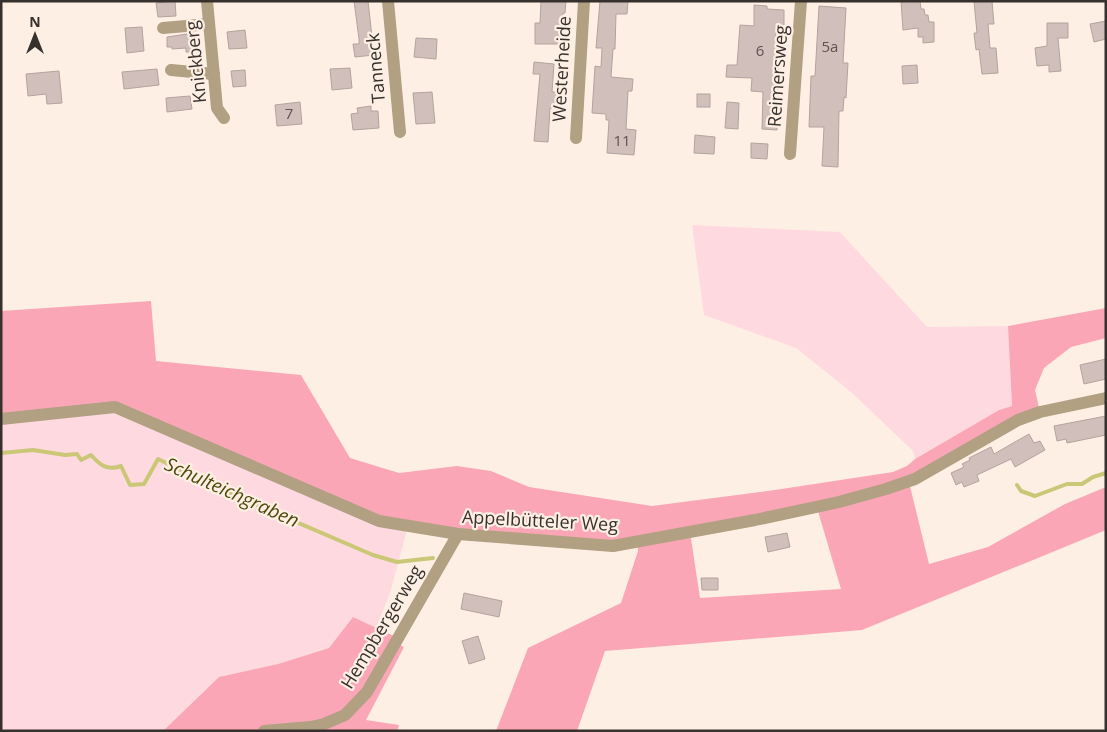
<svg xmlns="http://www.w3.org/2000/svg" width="1107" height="732" font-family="'Open Sans',sans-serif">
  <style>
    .green { fill: #fedae0 }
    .forest { fill: #fba6b6; fill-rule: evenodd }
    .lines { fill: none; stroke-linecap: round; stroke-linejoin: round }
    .stream { stroke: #cac777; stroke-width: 4 }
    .building { fill: #d1bfbb; stroke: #b4a29e }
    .minor { stroke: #b1a082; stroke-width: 12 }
    .labels { text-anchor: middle; stroke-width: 4.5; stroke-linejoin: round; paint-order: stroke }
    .number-label { font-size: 15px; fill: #5d5450 }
    .street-label { font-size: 18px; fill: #36312d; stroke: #feefe4 }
    .water-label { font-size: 19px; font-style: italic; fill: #4c490a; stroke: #feefe4 }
  </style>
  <rect width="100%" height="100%" fill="#feefe4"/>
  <g class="green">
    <path d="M692,225L840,232L927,327L1008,326L1012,406L999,410L915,459L913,451L851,392L796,348L704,315Z"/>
    <path d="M115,407L408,526L390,593L376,628L353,617L329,648L278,664L219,677L163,731H1V419Z"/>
  </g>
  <g class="forest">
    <path d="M151,301L156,361L301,375L350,458L399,473L457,466L491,471L529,487L652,506L775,490L893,472L907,466L915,459L999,410L1012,406L1008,326L1106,308V338L1071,347L1044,368L1035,390L1040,412L909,482L929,564L988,547L1065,504L1106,487V530L862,630L605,651L577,731H496L528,648L621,603L638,551L637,541L613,546L379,521L115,407L1,419V311ZM817,508L841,589L700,598L690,532Z"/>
    <path d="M353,617L398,638L396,643L404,647L366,720L399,725L397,731H163L219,677L278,664L329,648Z"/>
  </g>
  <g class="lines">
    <g class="stream">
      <path d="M1,453L33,450L65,455L77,454L81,460L91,455C100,465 107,471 121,466L130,485L144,484L158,459L224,491L373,555L397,562L433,558"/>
      <path d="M1017,485L1021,491L1035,496L1067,484H1082L1093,477L1106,473"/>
    </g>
  </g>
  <g class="building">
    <path d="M175,1L176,16L158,17L156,3Z"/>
    <path d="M354,1H368L374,55L355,57L353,44H359V39Z"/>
    <path d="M541,1H566L565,13H563L561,44H535V23H540Z"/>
    <path d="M600,1H628L627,14H616L615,49H613L611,77L633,79L632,91H628L626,129L636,130L634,155L607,153L609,120H606V114L592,113L595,66L601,67L602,48H596Z"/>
    <path d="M901,1H920L921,9H924L925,15H928L929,22H934V42L923,43V37H918V28L903,30Z"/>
    <path d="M974,1H992L994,24H988L990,48H996L998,73L982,74L979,49L976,50L974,33H977Z"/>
    <path d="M754,5L767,6V9L784,10V25H776V29L775,55H779L777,130L762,129L763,92L751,91L752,78L726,77L727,65H737L740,25L754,26Z"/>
    <path d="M819,6L846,8L843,63H848L846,98L844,97L843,111H839L838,167L822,166L824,127H809L811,76H815Z"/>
    <path d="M1106,21V39L1094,42L1090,24Z"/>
    <path d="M1047,23H1068V38H1058L1061,71L1049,72V65L1037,66L1035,48L1047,46Z"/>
    <path d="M142,27L144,51L127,53L125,28Z"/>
    <path d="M245,30L247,48L229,49L227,32Z"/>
    <path d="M194,33V38H197V52H186V48L172,49V47H167V37Z"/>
    <path d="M416,38L437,39L436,59L414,57Z"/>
    <path d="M534,62L554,64L552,92H559L558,109L550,108L548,142L534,141L540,74H533Z"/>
    <path d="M917,65L918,83L903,84L902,66Z"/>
    <path d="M350,68L352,88L332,90L330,69Z"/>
    <path d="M157,69L159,85L124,89L122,72Z"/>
    <path d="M245,70L246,86L233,87L231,71Z"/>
    <path d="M59,71L62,103L47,104L46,94L28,96L26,74Z"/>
    <path d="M432,92L435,123L416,124L413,93Z"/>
    <rect x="697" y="94" width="13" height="13"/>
    <path d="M190,96L192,109L167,112L166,98Z"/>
    <path d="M300,102L302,124L277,126L275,105Z"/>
    <path d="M727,102L739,103L738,129L725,128Z"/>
    <path d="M371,106V111H378L379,128L353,130L351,114L358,113L357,108Z"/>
    <path d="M695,135L715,137L714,154L694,153Z"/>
    <path d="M751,143L768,144L767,159L751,158Z"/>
    <path d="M1106,359V379L1084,384L1080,365Z"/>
    <path d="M1106,416V435L1067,443L1066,439L1057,441L1054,426Z"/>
    <path d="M1029,434L1034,443L1040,441L1045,450L1015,467L1011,459L977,475L979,481L964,487L962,482L956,485L951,473L964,467L962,464L970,460L969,458L991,447L994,454Z"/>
    <path d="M787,533L790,547L768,552L765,537Z"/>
    <path d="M701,578H718V590H702Z"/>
    <path d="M464,593L502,601L499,617L461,609Z"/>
    <path d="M478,636L485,659L469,664L462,641Z"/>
  </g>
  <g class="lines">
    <g class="minor">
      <path d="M207,1L217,108L224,118"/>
      <path d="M388,1L400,132"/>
      <path d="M163,28L209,24"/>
      <path d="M171,70L214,74"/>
      <path d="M576,138L584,1"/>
      <path d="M790,154L801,1"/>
      <path d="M1,419L115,407L379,521L458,534L613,546L755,520L839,502L886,489L915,479L1018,420L1040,412L1106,398"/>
      <path d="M264,731L311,727L324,724L345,715L367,692L458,534"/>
    </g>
  </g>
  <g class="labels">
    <g class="number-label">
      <text x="830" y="52">5a</text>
      <text x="760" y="56">6</text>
      <text x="289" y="119">7</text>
      <text x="622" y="146">11</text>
    </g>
    <g class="street-label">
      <text transform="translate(196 62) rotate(-96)" y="6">Knickberg</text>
      <text transform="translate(376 68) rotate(-95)" y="6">Tanneck</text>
      <text transform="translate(562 69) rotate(-87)" y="6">Westerheide</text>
      <text transform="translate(778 76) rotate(-86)" y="6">Reimersweg</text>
      <text transform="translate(540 521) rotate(3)" y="6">Appelbütteler Weg</text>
      <text transform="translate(382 627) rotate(-59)" y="6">Hempbergerweg</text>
    </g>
    <g class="water-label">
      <text transform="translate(232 492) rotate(24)" y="7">Schulteichgraben</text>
    </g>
  </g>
  <rect width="1107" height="732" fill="none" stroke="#36312d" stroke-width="5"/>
  <g transform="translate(35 35)" stroke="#feefe4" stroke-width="4" paint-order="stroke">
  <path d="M0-4L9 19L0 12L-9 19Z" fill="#36312d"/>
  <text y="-8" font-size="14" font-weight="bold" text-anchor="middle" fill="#36312d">N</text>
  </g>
</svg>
